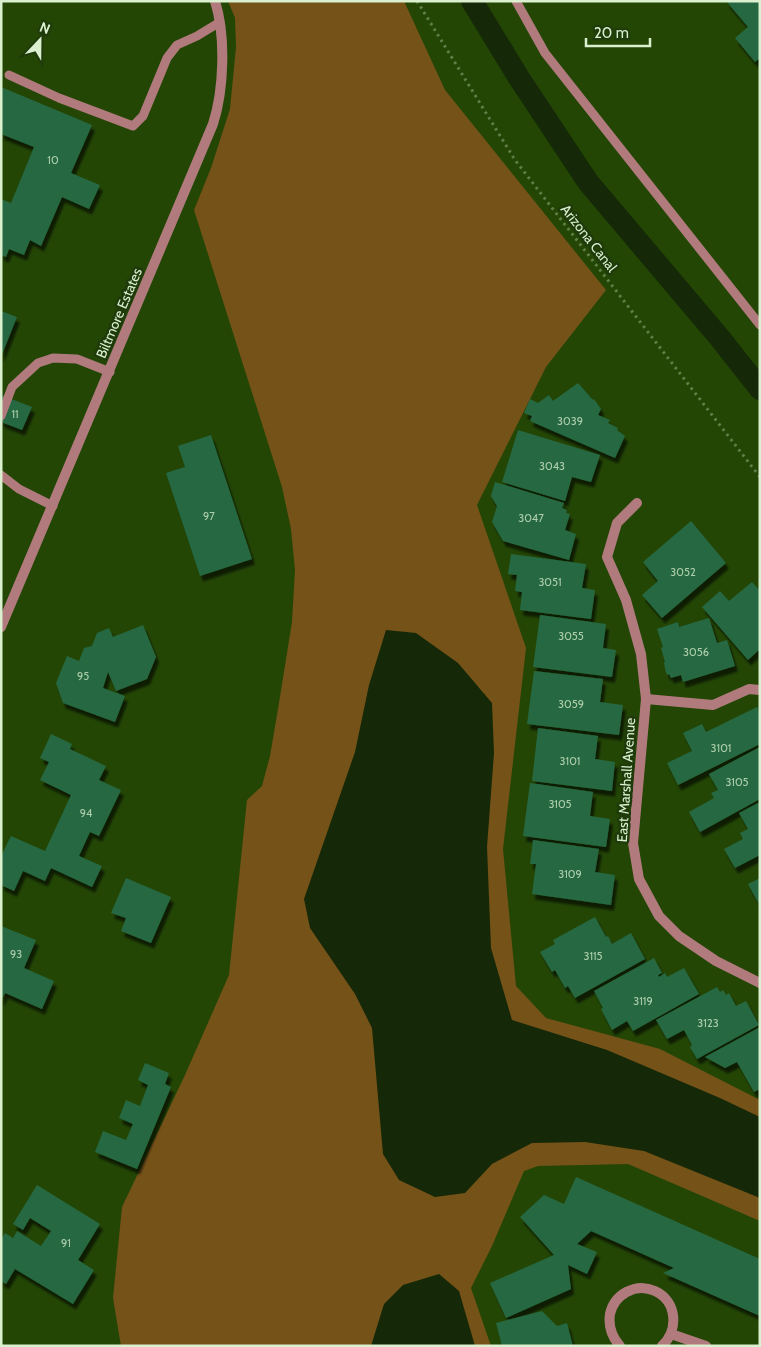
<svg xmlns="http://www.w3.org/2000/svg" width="761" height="1347" font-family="Cabin,sans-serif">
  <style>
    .green { fill: #755218 }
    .water { fill: #152807 }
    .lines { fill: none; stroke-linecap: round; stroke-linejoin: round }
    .canal { stroke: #152807; stroke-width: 22 }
    .building { fill: #276842; filter: url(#shadow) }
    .path { stroke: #607f48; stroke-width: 3; stroke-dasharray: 2.5 4; stroke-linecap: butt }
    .service { stroke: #b17b7e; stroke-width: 9 }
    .minor { stroke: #b17b7e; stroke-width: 10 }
    .labels { text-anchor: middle; stroke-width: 5; stroke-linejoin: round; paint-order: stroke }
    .number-label { font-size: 11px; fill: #adceac }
    .street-label { font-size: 14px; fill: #daf0cf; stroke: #1f3a0b }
  </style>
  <defs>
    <filter id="shadow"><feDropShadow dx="3" dy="5.5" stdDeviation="1" flood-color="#0009"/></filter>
  </defs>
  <rect width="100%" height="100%" fill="#234605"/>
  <path class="green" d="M228,1H404L445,90L606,290L546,367L477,505L526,648L503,849L516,986L546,1018L660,1049L760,1100V1221L628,1164L538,1166L524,1171L492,1246L471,1288L491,1346H121L113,1298L122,1207L185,1075L229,975L247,800L262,786L270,756L279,703L292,622L295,570L291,529L282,487L194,210L211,168L230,109L236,47L235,18Z"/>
  <g class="water">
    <path d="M386,630L416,633L458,663L492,703L494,753L487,847L491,948L512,1020L607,1050L720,1098L760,1117V1198L644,1151L585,1142L532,1143L492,1164L465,1193L435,1197L399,1180L383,1154L372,1028L355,994L310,928L304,899L355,752L369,685Z"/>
    <path d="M439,1274L459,1291L475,1346H371L384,1304L403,1285Z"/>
  </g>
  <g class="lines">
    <path class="canal" d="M472,1L519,78L588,182L719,337L760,389"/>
  </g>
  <g class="building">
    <path d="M726,1H760V58L755,62L735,38L748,27Z"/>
    <path d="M1,87L92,125L71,173L100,185L89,209L62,197L41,246L30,240L24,255L9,249L6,257L1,255V199L11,203L34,147L1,134Z"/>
    <path d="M1,311L17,317L1,357Z"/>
    <path d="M578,383L593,400L594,399L601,409L598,415L610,420L608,423L618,428L617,430L625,436L615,458L530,421L532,416L524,413L530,399L538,403L549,395L553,401Z"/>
    <path d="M1,395L32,407L22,430L1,422Z"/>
    <path d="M518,430L600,455L591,482L572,477L565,501L502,482Z"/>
    <path d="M211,435L252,559L200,576L166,473L185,467L178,446Z"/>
    <path d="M495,482L564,503L562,508L567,510L566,513L570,514L565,530L576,534L569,560L503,541L492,522L497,506L491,496Z"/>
    <path d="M691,521L726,563L662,618L642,595L658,581L643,562Z"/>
    <path d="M511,554L586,564L582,588L595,590L591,619L520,610L522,592L515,591L517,575L508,574Z"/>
    <path d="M752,582L760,591V649L748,660L702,607L720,591L729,601Z"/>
    <path d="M540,615L606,624L603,648L616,650L612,677L533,667Z"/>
    <path d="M709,618L717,643L727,640L735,666L683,682L681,675L671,678L669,674L667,675L665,669L664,662H665L661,648L663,647L657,629L678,622L679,627Z"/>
    <path d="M143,625L156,657L147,679L116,691L108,672L103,688L125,696L115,722L63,703L56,683L67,656L79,661L84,648L92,646L97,633L109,628L113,637Z"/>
    <path d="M534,671L603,679L600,702L623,705L619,735L527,724Z"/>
    <path d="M757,707L760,713V744L678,785L667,763L692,751L683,733L702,724L706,732Z"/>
    <path d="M538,728L598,736L595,759L615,762L612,791L532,781Z"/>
    <path d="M51,734L72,744L70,749L106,766L99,780L121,790L99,836L90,832L79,856L102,866L92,887L51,868L45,881L23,871L14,891L1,885V856L11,836L45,851L71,795L40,780L49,762L40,758Z"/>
    <path d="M760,747V799L700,832L689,812L714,798L711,793L718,790L709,774Z"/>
    <path d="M530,783L593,792L590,816L610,819L606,847L523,836Z"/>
    <path d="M760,802V855L735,868L724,849L743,839L740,833L748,829L739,813Z"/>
    <path d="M533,840L599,849L595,872L615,875L611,905L532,894L536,864H530Z"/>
    <path d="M126,878L171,897L151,943L121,931L126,918L111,913Z"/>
    <path d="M760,878V906L748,884Z"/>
    <path d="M595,917L606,937L608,936L612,944L631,933L645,959L575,998L568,986L565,988L555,970L552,972L540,952L555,944L553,940Z"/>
    <path d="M1,926L36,940L24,968L54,981L42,1009L5,993L1,1001Z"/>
    <path d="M654,958L662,973L658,975L659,977L665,973L667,977L684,968L699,994L633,1031L627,1021L612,1030L601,1009L603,1008L594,991Z"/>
    <path d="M717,987L720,992L723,990L726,995L729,993L736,1006L746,1001L759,1025L697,1059L690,1047L692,1045L684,1030L667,1039L656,1020Z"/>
    <path d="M760,1027V1089L754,1092L737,1062L725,1068L705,1057Z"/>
    <path d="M145,1063L169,1073L165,1084L171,1087L137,1169L95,1152L103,1131L126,1140L133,1124L119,1118L126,1100L140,1106L148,1085L138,1080Z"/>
    <path d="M576,1177L760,1259V1316L663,1273L674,1268L591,1231L577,1244L597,1252L587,1274L568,1265L571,1289L506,1318L490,1283L554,1255L520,1217L544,1195L564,1204Z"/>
    <path d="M37,1185L100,1224L78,1260L94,1270L73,1304L15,1269L6,1284L1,1281V1239L5,1233L13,1238L17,1231L41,1246L51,1231L30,1218L23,1230L13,1224Z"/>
    <path d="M542,1311L557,1326L567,1323L573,1346H502L496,1323Z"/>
  </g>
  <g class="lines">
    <path class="path" d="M417,1L515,160L760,477"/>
    <g class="service">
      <path d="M516,1L545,53L760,325"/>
      <path d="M9,75L59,98L133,126L143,116L167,58L177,45L197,36L220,22"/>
      <path d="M1,416L12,387L38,363L53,358L77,359L110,372"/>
      <path d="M1,475L19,489L53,506"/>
    </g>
    <g class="minor">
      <path d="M637,503L617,523L607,557L626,600L641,654L646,699L633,843L639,879L659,916L679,936L716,961L760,983"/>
      <path d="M1,627L213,124C224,90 226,36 215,1"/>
      <path d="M646,699L713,705L749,689L760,690"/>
      <path d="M671,1334L706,1346"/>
      <path d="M620,1346C612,1337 608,1327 610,1314C614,1295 635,1282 655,1291C677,1301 679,1330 662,1346"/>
    </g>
  </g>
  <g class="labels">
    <g class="number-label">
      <text x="53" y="164">10</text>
      <text x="15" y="418">11</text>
      <text x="570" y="425">3039</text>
      <text x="552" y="470">3043</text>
      <text x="209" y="520">97</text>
      <text x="531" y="522">3047</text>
      <text x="683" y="576">3052</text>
      <text x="550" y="586">3051</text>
      <text x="571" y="640">3055</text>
      <text x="696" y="656">3056</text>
      <text x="83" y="680">95</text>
      <text x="571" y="708">3059</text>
      <text x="721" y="752">3101</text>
      <text x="570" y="765">3101</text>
      <text x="737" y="786">3105</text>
      <text x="560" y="808">3105</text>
      <text x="86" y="817">94</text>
      <text x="570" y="878">3109</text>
      <text x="16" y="958">93</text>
      <text x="593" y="960">3115</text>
      <text x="643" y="1005">3119</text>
      <text x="708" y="1027">3123</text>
      <text x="66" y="1247">91</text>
    </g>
    <g class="street-label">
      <text transform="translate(589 238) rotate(52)" y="5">Arizona Canal</text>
      <text transform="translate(119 313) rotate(-67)" y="5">Biltmore Estates</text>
      <text transform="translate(626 780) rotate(-86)" y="5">East Marshall Avenue</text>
    </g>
  </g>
  <rect width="761" height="1347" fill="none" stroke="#daf0cf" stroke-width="5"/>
  <g transform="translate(40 40) rotate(22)" stroke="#1f3a0b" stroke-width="4" paint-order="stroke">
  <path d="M0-4L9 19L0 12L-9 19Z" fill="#daf0cf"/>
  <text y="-8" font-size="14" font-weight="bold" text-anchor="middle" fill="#daf0cf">N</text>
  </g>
  <path d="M586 38v8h64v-8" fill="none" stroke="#daf0cf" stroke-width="2.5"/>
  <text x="594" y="38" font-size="15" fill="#daf0cf" stroke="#1f3a0b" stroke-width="4" paint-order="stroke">20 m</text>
</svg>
